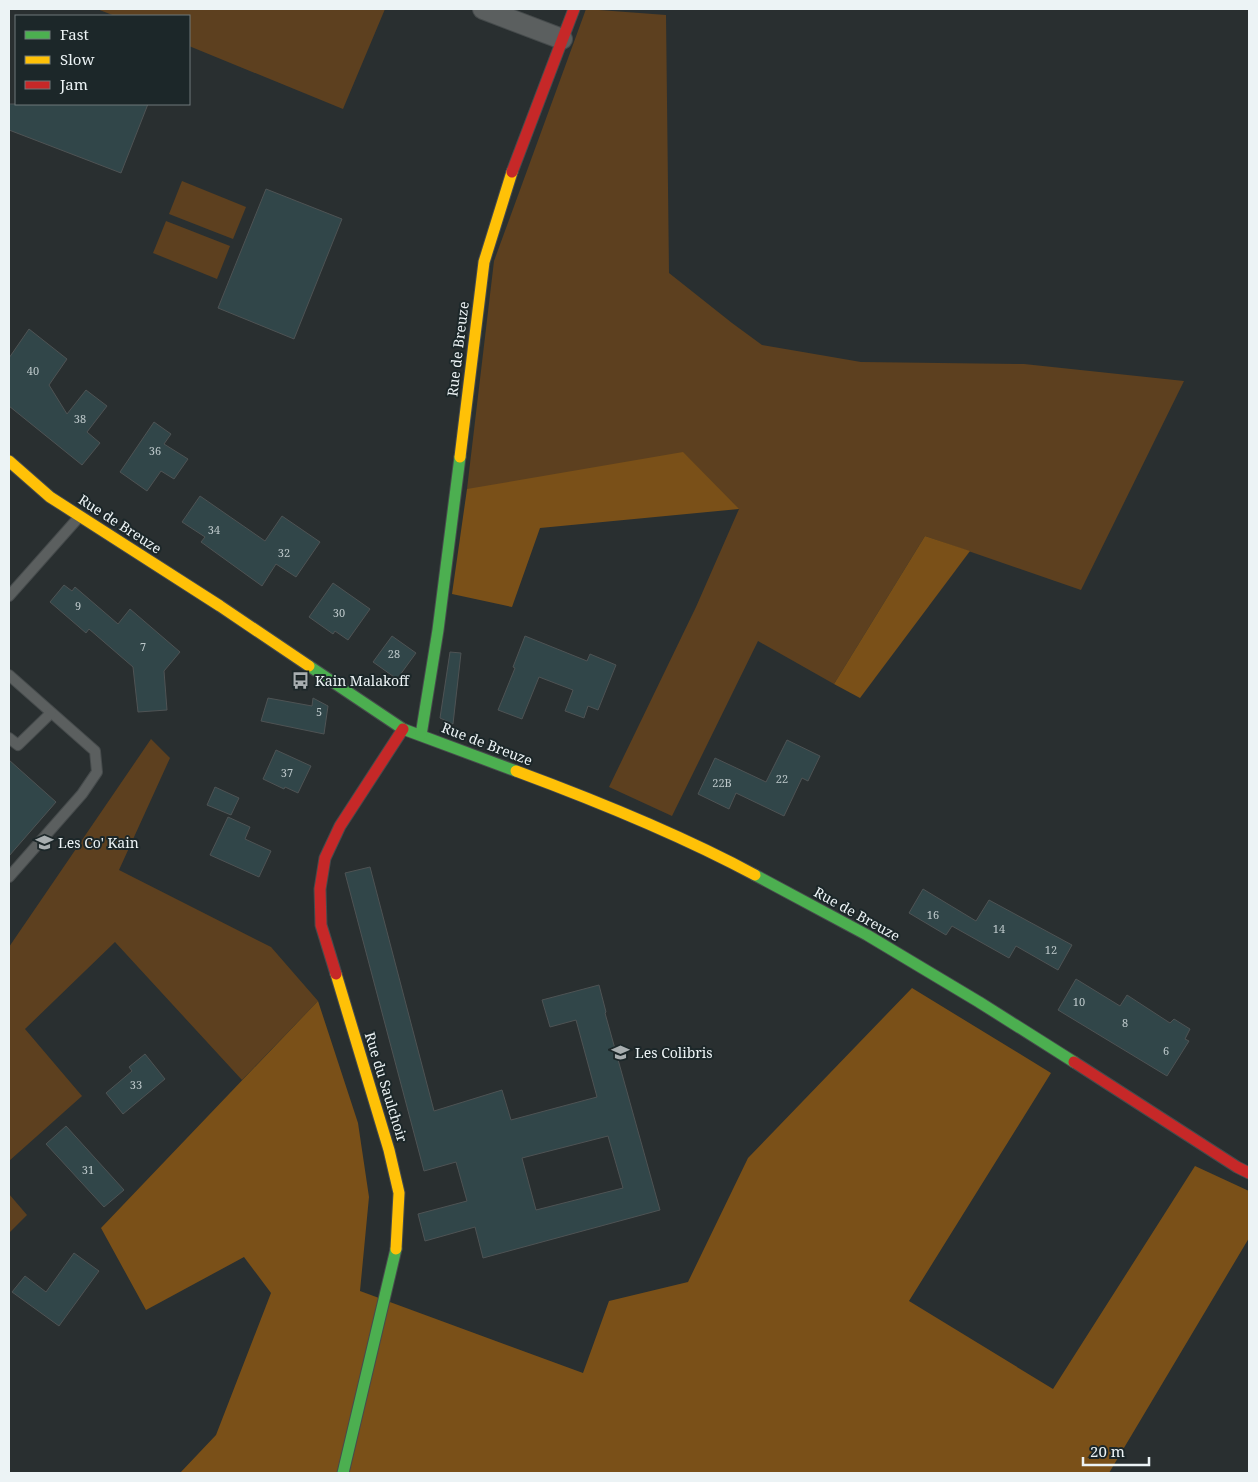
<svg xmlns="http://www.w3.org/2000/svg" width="1258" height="1482" font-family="'Noto Serif',serif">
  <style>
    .green { fill: #5d401f }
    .forest { fill: #7a5018 }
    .building { fill: #314649; stroke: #4e5354; fill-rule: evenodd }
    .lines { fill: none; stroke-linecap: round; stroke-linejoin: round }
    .lane-casing { stroke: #464b4c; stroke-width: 12 }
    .street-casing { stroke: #464b4c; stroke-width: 22 }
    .fast-casing { stroke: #464b4c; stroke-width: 13 }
    .slow-casing { stroke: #464b4c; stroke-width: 13 }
    .jam-casing { stroke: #464b4c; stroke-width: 13 }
    .lane { stroke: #5b5f5f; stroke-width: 10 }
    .street { stroke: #5b5f5f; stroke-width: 20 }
    .fast { stroke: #4caf50; stroke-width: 11 }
    .slow { stroke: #ffc107; stroke-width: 11 }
    .jam { stroke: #c62828; stroke-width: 11 }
    .labels { text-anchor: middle; stroke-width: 4; stroke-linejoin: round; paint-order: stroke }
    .number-label { font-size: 11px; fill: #bdc8ca }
    .street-label { font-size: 14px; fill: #ecf3f5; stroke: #1c2729 }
    .poi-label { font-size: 14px; fill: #ecf3f5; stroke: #1c2729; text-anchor: start }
  </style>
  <rect width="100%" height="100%" fill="#292f30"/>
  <g class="green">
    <path d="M97,9H385L343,109L189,46V16H115Z"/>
    <path d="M586,9L666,15L669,273L732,323L762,345L861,362L1024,364L1184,381L1081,590L925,536L834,684L758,641L672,816L609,787L696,607L739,509L467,489L494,261Z"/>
    <path d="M182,181L246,207L233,239L169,214Z"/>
    <path d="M166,221L230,246L217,279L153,253Z"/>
    <path d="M151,739L170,758L119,870L271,947L318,1001L242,1080L115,942L25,1029L82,1096L9,1161V947Z"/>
    <path d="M9,1194L27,1215L9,1233Z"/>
  </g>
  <g class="forest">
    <path d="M683,452L739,509L540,528L512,607L452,594L467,489Z"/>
    <path d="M925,536L970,551L860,698L834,684Z"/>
    <path d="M912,988L1051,1073L909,1301L1053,1389L1195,1166L1249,1191V1238L1109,1473H180L216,1435L271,1293L244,1257L146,1310L101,1228L318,1001L358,1123L369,1197L360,1291L583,1373L609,1301L688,1282L748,1158Z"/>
  </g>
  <g class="building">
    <path d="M9,104H148L121,173L9,130Z"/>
    <path d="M266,189L342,219L294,339L218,308Z"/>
    <path d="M29,329L67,359L49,385L67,414L86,390L107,406L87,432L100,443L82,465L9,406V358Z"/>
    <path d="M154,422L171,434L164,444L188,459L174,479L161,471L147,491L120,472Z"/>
    <path d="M200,496L265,541L282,516L320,542L296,577L276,564L262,586L201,542L205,537L182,522Z"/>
    <path d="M333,583L370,609L348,640L335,631L333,634L309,617Z"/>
    <path d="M64,585L72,591L75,587L118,624L130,609L180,652L164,671L167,710L138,712L133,667L89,629L86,633L50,602Z"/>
    <path d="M392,636L416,653L397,679L373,662Z"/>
    <path d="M525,636L587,661L590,654L616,665L598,710L588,706L584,718L565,711L573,690L539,677L522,719L498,710L515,668L513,667Z"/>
    <path d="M450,652L461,653L453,724L440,718Z"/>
    <path d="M268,698L312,706L313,698L328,706L324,734L261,721Z"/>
    <path d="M787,740L820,756L808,781L802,778L784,816L736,793L729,809L698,794L715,758L766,782Z"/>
    <path d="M276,750L311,766L298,793L285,787L284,789L263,779Z"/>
    <path d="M9,760L56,802L9,856Z"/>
    <path d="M215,787L239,798L231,815L207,805Z"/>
    <path d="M228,817L250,827L245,839L271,851L259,877L210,855Z"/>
    <path d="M370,867L434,1111L502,1090L511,1120L597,1097L576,1020L550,1027L542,1000L599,985L606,1012L605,1013L660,1210L483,1258L475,1227L425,1241L418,1214L467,1201L456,1162L424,1171L345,873ZM608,1136L623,1188L536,1210L522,1158Z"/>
    <path d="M923,889L976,921L989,900L1072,945L1058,970L1016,946L1009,958L952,926L946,935L909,913Z"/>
    <path d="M1076,979L1120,1006L1127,995L1170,1023L1174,1019L1190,1029L1185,1039L1189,1041L1167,1076L1058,1010Z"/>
    <path d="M145,1054L165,1079L123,1114L106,1093L132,1071L129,1067Z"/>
    <path d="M66,1126L124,1190L104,1207L46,1144Z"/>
    <path d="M74,1253L99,1271L59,1326L12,1292L25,1276L46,1292Z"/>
  </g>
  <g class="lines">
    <defs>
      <g id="lane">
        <path d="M9,596L79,517"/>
        <path d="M9,675L95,751L97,772L82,794L9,877"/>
        <path d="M9,738L18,745L51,713"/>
      </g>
      <path id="street" d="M483,9L562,39"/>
      <g id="fast">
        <path d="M309,666L403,729L516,771"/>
        <path d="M421,735L438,630L460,457"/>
        <path d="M755,875L867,935L979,1002L1074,1062"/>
        <path d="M343,1473L396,1249"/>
      </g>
      <g id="slow">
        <path d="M460,457L484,262L512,172"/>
        <path d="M9,461L50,497L220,606L309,666"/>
        <path d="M516,771C597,801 679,834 755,875"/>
        <path d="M336,974L389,1150L399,1193L396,1249"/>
      </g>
      <g id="jam">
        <path d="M512,172L574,9"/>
        <path d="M336,974L321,925L320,889L325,858L340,826L403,729"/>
        <path d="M1074,1062L1237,1167L1249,1173"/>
      </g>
    </defs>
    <use href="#lane" class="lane-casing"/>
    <use href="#street" class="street-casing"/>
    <use href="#fast" class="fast-casing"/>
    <use href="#slow" class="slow-casing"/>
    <use href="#jam" class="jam-casing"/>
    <use href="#lane" class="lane"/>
    <use href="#street" class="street"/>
    <use href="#fast" class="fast"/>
    <use href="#slow" class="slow"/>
    <use href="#jam" class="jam"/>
  </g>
  <defs>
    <symbol id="bus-bare" viewBox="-9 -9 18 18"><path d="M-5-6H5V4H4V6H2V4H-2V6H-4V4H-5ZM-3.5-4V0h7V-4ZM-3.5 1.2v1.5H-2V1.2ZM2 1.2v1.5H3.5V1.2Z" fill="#a8aeb0" stroke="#1c2729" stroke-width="2.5" paint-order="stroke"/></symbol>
    <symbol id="school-bare" viewBox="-9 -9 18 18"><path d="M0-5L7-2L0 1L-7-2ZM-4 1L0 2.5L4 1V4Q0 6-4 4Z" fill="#a8aeb0" stroke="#1c2729" stroke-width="2.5" paint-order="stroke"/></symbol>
  </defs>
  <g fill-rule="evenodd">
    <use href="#bus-bare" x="288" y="668" width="25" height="25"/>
    <use href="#school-bare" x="32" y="830" width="25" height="25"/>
    <use href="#school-bare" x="608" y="1040" width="25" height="25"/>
  </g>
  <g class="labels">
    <g class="number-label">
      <text x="33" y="375">40</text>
      <text x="80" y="423">38</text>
      <text x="155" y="455">36</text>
      <text x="214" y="534">34</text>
      <text x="284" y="557">32</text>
      <text x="78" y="610">9</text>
      <text x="339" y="617">30</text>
      <text x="143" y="651">7</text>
      <text x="394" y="658">28</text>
      <text x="319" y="716">5</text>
      <text x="287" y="777">37</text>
      <text x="782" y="783">22</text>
      <text x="722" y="787">22B</text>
      <text x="933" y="919">16</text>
      <text x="999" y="933">14</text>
      <text x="1051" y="954">12</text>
      <text x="1079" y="1006">10</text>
      <text x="1125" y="1027">8</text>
      <text x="1166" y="1055">6</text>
      <text x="136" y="1089">33</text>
      <text x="88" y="1174">31</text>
    </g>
    <g class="street-label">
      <text transform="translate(458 349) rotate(-83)" y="5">Rue de Breuze</text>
      <text transform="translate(120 524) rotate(33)" y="5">Rue de Breuze</text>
      <text transform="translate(487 744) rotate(21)" y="5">Rue de Breuze</text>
      <text transform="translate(857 914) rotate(29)" y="5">Rue de Breuze</text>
      <text transform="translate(386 1087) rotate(73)" y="5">Rue du Saulchoir</text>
    </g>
    <g class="poi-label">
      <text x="315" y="686">Kain Malakoff</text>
      <text x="58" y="848">Les Co' Kain</text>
      <text x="635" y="1058">Les Colibris</text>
    </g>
  </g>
  <rect width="1258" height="1482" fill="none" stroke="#ecf3f5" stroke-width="20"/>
  <rect x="15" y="15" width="175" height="90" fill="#1c2729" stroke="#6f797b"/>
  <rect x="25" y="31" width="25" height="8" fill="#4caf50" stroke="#6f797b"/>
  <text x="60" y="40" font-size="15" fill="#ecf3f5">Fast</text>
  <rect x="25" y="56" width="25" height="8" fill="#ffc107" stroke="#6f797b"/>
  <text x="60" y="65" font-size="15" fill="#ecf3f5">Slow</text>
  <rect x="25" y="81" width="25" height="8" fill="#c62828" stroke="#6f797b"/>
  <text x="60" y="90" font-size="15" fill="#ecf3f5">Jam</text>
  <path d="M1083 1457v8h66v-8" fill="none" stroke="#ecf3f5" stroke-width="2.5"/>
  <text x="1090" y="1457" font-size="15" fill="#ecf3f5" stroke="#1c2729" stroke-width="4" paint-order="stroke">20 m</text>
</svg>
